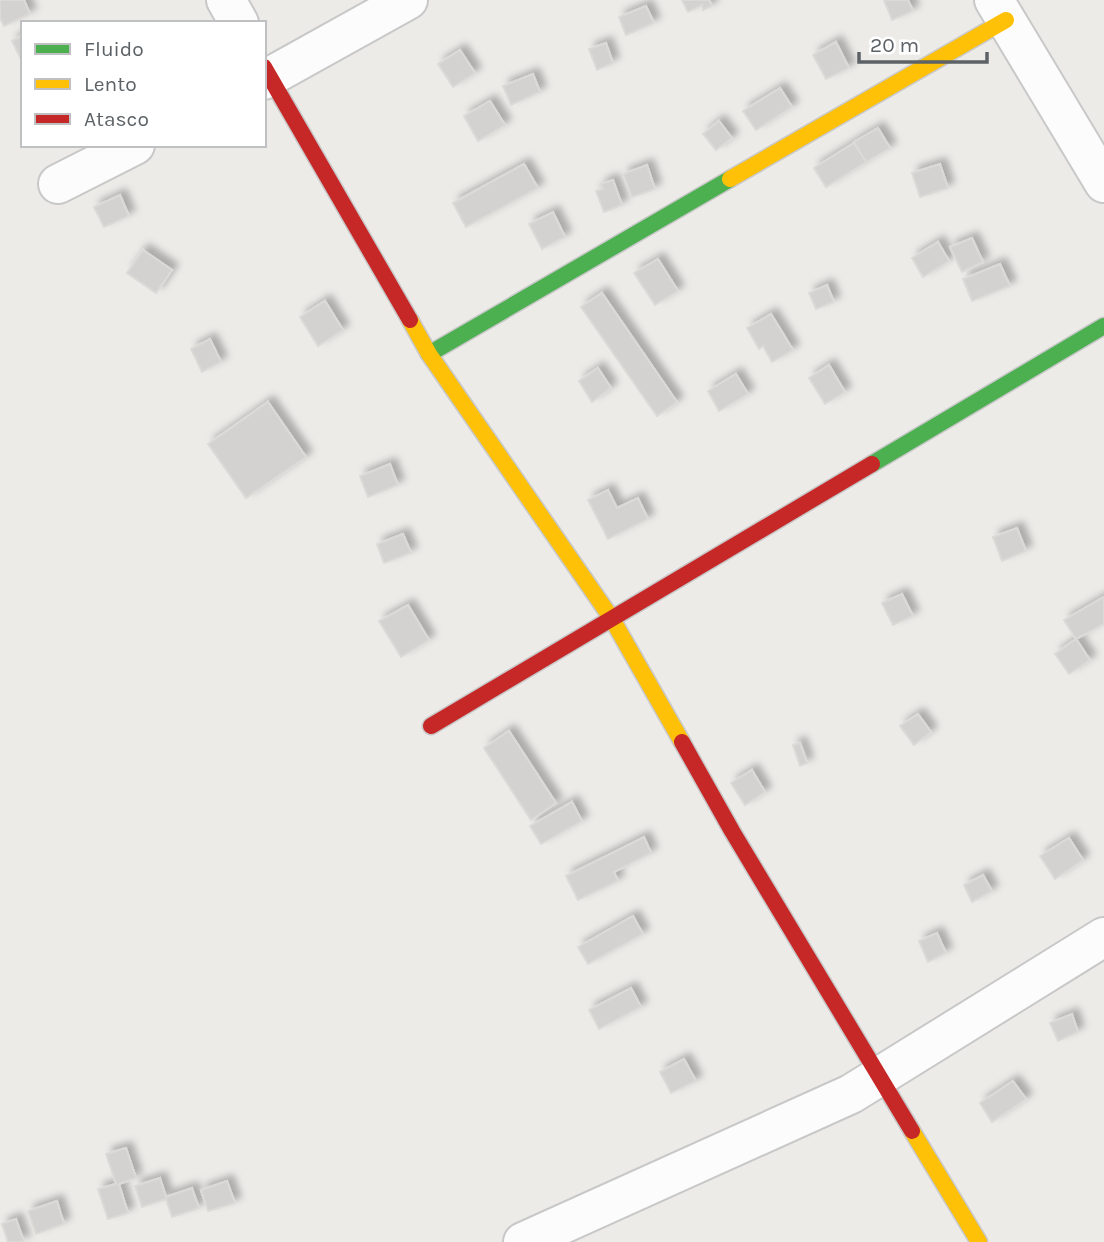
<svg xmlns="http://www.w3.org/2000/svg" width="1104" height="1242" font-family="Karla,sans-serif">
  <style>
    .building { fill: #d4d2d1; stroke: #dcdad7; stroke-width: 2; filter: url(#shadow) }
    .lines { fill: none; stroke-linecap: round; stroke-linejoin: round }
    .street-casing { stroke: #c8c8c9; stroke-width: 42 }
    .fast-casing { stroke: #c8c8c9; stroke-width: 19 }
    .slow-casing { stroke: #c8c8c9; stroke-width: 19 }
    .jam-casing { stroke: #c8c8c9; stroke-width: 19 }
    .street { stroke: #fcfcfc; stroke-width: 38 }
    .fast { stroke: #4caf50; stroke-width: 16 }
    .slow { stroke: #ffc107; stroke-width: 16 }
    .jam { stroke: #c62828; stroke-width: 16 }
  </style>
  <defs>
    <filter id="shadow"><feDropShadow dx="6" dy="-6" stdDeviation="3.5" flood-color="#0004"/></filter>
  </defs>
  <rect width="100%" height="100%" fill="#edebe8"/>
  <g class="building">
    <path d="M0,0H24L30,14L4,26L0,18Z"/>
    <path d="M682,0H709L712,6L703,10L702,5L688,12Z"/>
    <path d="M884,0H908L913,11L892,20Z"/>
    <path d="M646,6L654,23L626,35L619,17Z"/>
    <path d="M23,35V63L12,41Z"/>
    <path d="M836,42L849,68L826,79L813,55Z"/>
    <path d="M606,43L613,63L597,70L589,49Z"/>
    <path d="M460,50L475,73L453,87L438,64Z"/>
    <path d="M533,74L540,92L511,105L503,86Z"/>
    <path d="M780,88L792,107L756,130L743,111Z"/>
    <path d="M490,101L505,125L478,141L464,116Z"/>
    <path d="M719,121L732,138L716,150L703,134Z"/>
    <path d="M878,128L890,148L866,162L854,142Z"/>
    <path d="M854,143L866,162L826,187L814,168Z"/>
    <path d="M524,164L538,188L466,227L453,203Z"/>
    <path d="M940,164L948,188L920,197L912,173Z"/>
    <path d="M647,165L655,189L632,197L623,174Z"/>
    <path d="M613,180L622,205L604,212L596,191L603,189L601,184Z"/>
    <path d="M120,195L129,216L104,227L94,207Z"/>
    <path d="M553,212L565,237L542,249L529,224Z"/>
    <path d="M972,238L983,262L962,272L950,247Z"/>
    <path d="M938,242L949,261L923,277L912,258Z"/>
    <path d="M143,250L172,270L156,293L127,273Z"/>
    <path d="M658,259L678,291L655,305L634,273Z"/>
    <path d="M1000,264L1010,286L972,301L963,279Z"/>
    <path d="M827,285L834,302L816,309L809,293Z"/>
    <path d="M602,293L677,402L657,416L581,307Z"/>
    <path d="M325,301L343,330L318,346L300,317Z"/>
    <path d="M771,314L793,350L772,362L763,346L759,349L747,328Z"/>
    <path d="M210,339L221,362L202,372L191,349Z"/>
    <path d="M829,365L845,392L825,404L809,378Z"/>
    <path d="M598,368L611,388L592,402L579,381Z"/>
    <path d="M736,374L748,394L719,411L708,391Z"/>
    <path d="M268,402L306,457L246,498L208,444Z"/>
    <path d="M390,464L398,485L368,497L360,476Z"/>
    <path d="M608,490L617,508L638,498L648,519L608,539L588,500Z"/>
    <path d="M1017,528L1026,551L1002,561L993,537Z"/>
    <path d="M403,534L411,553L384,563L377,544Z"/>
    <path d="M902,594L913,616L893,625L882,603Z"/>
    <path d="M1104,597V624L1076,639L1064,620Z"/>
    <path d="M408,605L429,640L401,657L379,621Z"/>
    <path d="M1076,639L1090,660L1069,674L1055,654Z"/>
    <path d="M918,714L931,732L914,745L900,726Z"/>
    <path d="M509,731L556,803L531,820L484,748Z"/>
    <path d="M800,743L807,763L800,766L793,745Z"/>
    <path d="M752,770L765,792L745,805L731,783Z"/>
    <path d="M572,802L582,821L541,844L530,826Z"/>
    <path d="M644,837L651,853L614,872L618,881L578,900L566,876Z"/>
    <path d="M1069,838L1083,860L1055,879L1040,856Z"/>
    <path d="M983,875L992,891L972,902L964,885Z"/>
    <path d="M633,916L643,934L588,964L578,947Z"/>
    <path d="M937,933L946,953L928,962L919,941Z"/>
    <path d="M631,988L641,1007L599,1029L589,1010Z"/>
    <path d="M1072,1014L1078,1032L1058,1041L1050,1023Z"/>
    <path d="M684,1059L696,1081L671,1093L660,1072Z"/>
    <path d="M1013,1081L1026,1099L992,1122L980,1103Z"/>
    <path d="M126,1148L136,1178L119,1184L128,1213L108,1219L98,1189L116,1184L106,1154Z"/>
    <path d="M160,1178L166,1197L192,1188L199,1208L172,1217L166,1199L142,1207L135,1186Z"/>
    <path d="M227,1181L235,1203L208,1211L201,1190Z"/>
    <path d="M57,1201L64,1224L36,1234L28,1211Z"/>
    <path d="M16,1219L24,1242H8L2,1224Z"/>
  </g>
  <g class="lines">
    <defs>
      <g id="street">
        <path d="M226,0L239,23"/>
        <path d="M994,0L1104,183"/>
        <path d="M264,80L408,0"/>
        <path d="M58,184L135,145"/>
        <path d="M523,1242L851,1094L1104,937"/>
      </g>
      <g id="fast">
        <path d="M429,354L730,179"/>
        <path d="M872,464L1104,326"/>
      </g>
      <g id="slow">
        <path d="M730,179L1006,20"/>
        <path d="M410,320L429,354L612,619L682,742"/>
        <path d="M912,1131L979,1242"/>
      </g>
      <g id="jam">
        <path d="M264,67L410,320"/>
        <path d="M431,726L872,464"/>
        <path d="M682,742L732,831L912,1131"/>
      </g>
    </defs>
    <use href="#street" class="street-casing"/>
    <use href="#fast" class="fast-casing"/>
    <use href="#slow" class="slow-casing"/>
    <use href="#jam" class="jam-casing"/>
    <use href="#street" class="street"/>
    <use href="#fast" class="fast"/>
    <use href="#slow" class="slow"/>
    <use href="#jam" class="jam"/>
  </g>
  <rect x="21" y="21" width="245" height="126" fill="#ffffff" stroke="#bec0c2" stroke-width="2"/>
  <rect x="35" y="44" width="35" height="10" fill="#4caf50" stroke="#bec0c2" stroke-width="2"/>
  <text x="84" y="56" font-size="21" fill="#5c6266">Fluido</text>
  <rect x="35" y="79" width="35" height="10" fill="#ffc107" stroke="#bec0c2" stroke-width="2"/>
  <text x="84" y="91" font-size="21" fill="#5c6266">Lento</text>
  <rect x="35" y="114" width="35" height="10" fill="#c62828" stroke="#bec0c2" stroke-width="2"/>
  <text x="84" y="126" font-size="21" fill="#5c6266">Atasco</text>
  <path d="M859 52v10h128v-10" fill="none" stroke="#5c6266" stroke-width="3.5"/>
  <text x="870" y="52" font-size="21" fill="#5c6266" stroke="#ffffff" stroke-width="5" paint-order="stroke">20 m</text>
</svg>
